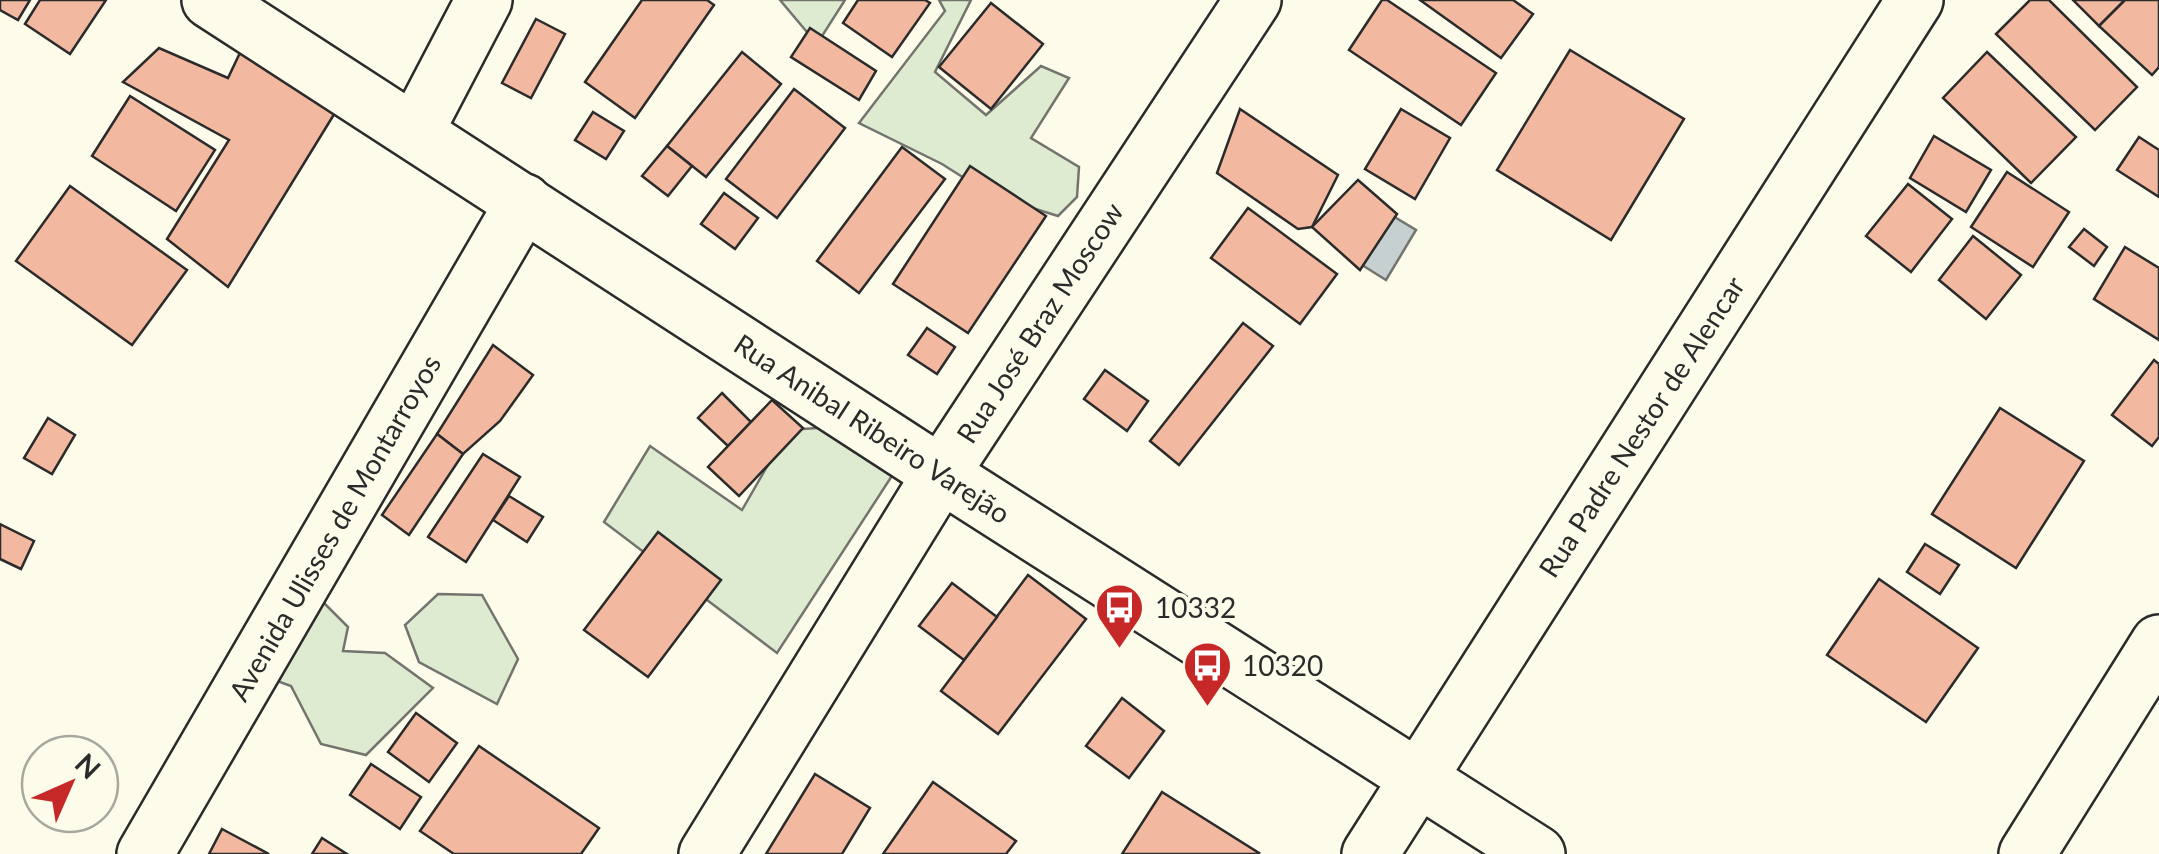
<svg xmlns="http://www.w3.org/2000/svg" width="2159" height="854" font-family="Lato,sans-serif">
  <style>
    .green { fill: #deebd1; stroke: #74746e; stroke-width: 2.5 }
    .water { fill: #c7d0d0; stroke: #74746e; stroke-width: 2.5 }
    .building { fill: #f2b8a0; stroke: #2b2b2b; stroke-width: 2.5 }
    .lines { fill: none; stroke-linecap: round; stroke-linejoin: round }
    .minor-casing { stroke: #2b2b2b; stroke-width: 60 }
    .minor { stroke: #fdfbea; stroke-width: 55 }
    .labels { text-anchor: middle; stroke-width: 8; stroke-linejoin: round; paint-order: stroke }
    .street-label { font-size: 28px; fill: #2b2b2b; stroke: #fdfbea }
    .poi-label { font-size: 28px; fill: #2b2b2b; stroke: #fdfbea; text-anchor: start }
  </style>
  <rect width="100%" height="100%" fill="#fdfbea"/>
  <g class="green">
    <path d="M780,0H845L817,44Z"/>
    <path d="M939,0H971L935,72L986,115L1041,66L1069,78L1031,138L1079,167L1077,197L1058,216L991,195L942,164L859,123L945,11Z"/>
    <path d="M832,427L899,465L777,653L604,522L650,446L742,510L788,430Z"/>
    <path d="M438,594L482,595L518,659L497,704L419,662L405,625Z"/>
    <path d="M323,602L348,627L343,651L385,653L433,688L366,755L321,744L291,686L225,662Z"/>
  </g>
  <path class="water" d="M1378,207L1416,230L1386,280L1362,265Z"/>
  <g class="building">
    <path d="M0,0H30L18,20L0,10Z"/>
    <path d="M40,0H106L70,54L25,24Z"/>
    <path d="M642,0H707L714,5L635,118L585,82Z"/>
    <path d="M858,0H925L930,3L892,57L843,23Z"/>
    <path d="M1382,0H1387L1496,73L1461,125L1349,50Z"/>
    <path d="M1420,0H1513L1533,14L1501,58Z"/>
    <path d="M2030,0H2049L2137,87L2095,130L1996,34Z"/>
    <path d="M2073,0H2122L2124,1L2099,26Z"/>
    <path d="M2125,0H2159V67L2152,75L2099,26Z"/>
    <path d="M991,3L1043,44L991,109L939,67Z"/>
    <path d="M536,19L565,34L531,98L502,83Z"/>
    <path d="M810,28L876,71L859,100L791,57Z"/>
    <path d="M246,40L341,103L228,287L167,239L229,140L123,82L159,48L228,78Z"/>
    <path d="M1570,50L1684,119L1611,240L1497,170Z"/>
    <path d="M742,52L781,84L706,177L667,146Z"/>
    <path d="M1987,52L2076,137L2031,183L1943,98Z"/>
    <path d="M794,89L845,128L777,218L726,179Z"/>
    <path d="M130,96L215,150L176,211L92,156Z"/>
    <path d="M1240,109L1338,175L1312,227L1298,229L1217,173Z"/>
    <path d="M1401,109L1450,138L1415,199L1365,169Z"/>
    <path d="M593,112L624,131L606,159L575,140Z"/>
    <path d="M1934,136L1991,170L1966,212L1910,178Z"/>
    <path d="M2139,137L2159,150V197L2117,170Z"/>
    <path d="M667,146L692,166L668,196L642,176Z"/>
    <path d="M902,147L945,179L859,293L817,261Z"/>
    <path d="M970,166L1046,216L968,333L893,284Z"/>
    <path d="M2007,172L2069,212L2033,267L1971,227Z"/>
    <path d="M1358,180L1397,214L1360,270L1312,227Z"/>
    <path d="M1908,184L1952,219L1911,272L1866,236Z"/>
    <path d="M70,186L187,270L132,345L16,261Z"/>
    <path d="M724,193L758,218L735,249L701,224Z"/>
    <path d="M1248,208L1337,274L1300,324L1211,258Z"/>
    <path d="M2084,229L2107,247L2094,266L2069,247Z"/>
    <path d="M1973,236L2021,275L1986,319L1939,280Z"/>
    <path d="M2125,247L2159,268V340L2094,299Z"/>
    <path d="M1243,323L1273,346L1179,465L1150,441Z"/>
    <path d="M927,328L955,347L937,374L908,355Z"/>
    <path d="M493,345L533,375L500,421L463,454L437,434Z"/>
    <path d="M2154,360L2159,364V437L2152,446L2112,415Z"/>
    <path d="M1105,370L1148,401L1127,431L1084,399Z"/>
    <path d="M722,393L751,422L728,446L698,418Z"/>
    <path d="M772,400L803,428L739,496L708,467Z"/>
    <path d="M2000,408L2084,461L2016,568L1932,514Z"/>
    <path d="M48,418L75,435L52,474L24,458Z"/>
    <path d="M437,434L463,454L409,535L382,515Z"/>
    <path d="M483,454L520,477L466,562L428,537Z"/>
    <path d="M509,496L543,517L527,542L493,520Z"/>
    <path d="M0,524L34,541L21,569L0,559Z"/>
    <path d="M658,532L721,580L648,677L584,630Z"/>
    <path d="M1925,544L1959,565L1940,594L1907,572Z"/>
    <path d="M1028,575L1086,619L998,734L941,691Z"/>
    <path d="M1879,579L1978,648L1926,722L1827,655Z"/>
    <path d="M952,583L997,617L964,660L919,626Z"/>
    <path d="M1122,698L1164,731L1129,778L1086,746Z"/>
    <path d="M416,713L457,743L429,782L388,752Z"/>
    <path d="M479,746L599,828L581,854H454L420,831Z"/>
    <path d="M371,764L421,797L400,829L350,795Z"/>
    <path d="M815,774L870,808L842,854H766Z"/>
    <path d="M933,782L1016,841L1006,854H883Z"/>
    <path d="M1162,792L1259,853L1258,854H1122Z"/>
    <path d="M222,829L269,854H209Z"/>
    <path d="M322,838L347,854H312Z"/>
  </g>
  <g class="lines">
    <defs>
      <g id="minor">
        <path d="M210,0L941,474L1537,854"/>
        <path d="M415,132L484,0"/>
        <path d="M145,854L524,202"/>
        <path d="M707,854L941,474L1253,0"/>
        <path d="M1370,854L1915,0"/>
        <path d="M2027,854L2159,643"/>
      </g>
    </defs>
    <use href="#minor" class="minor-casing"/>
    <use href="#minor" class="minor"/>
  </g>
  <defs>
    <symbol id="bus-pin" viewBox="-11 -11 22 30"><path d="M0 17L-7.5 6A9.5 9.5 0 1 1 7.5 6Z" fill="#c62828" stroke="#fdfbea"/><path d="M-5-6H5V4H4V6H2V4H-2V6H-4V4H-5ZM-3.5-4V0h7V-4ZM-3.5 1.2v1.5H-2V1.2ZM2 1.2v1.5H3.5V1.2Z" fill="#fff"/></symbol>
  </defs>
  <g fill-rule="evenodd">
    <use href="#bus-pin" x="1092" y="580" width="55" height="75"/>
    <use href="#bus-pin" x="1180" y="638" width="55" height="75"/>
  </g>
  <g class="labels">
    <g class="street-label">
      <text transform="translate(1040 323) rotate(-57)" y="10">Rua José Braz Moscow</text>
      <text transform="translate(1642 427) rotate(-57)" y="10">Rua Padre Nestor de Alencar</text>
      <text transform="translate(872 429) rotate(33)" y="10">Rua Anibal Ribeiro Varejão</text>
      <text transform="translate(335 528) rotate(-60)" y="10">Avenida Ulisses de Montarroyos</text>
    </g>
    <g class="poi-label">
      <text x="1155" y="618">10332</text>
      <text x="1242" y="676">10320</text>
    </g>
  </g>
  <g transform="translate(70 784) rotate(45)"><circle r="48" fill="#fdfbea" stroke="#a9a89e" stroke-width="2.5"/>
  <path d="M0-8L18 38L0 25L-18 38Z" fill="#c62828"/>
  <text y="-15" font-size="28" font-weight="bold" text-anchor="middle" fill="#2b2b2b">N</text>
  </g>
</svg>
